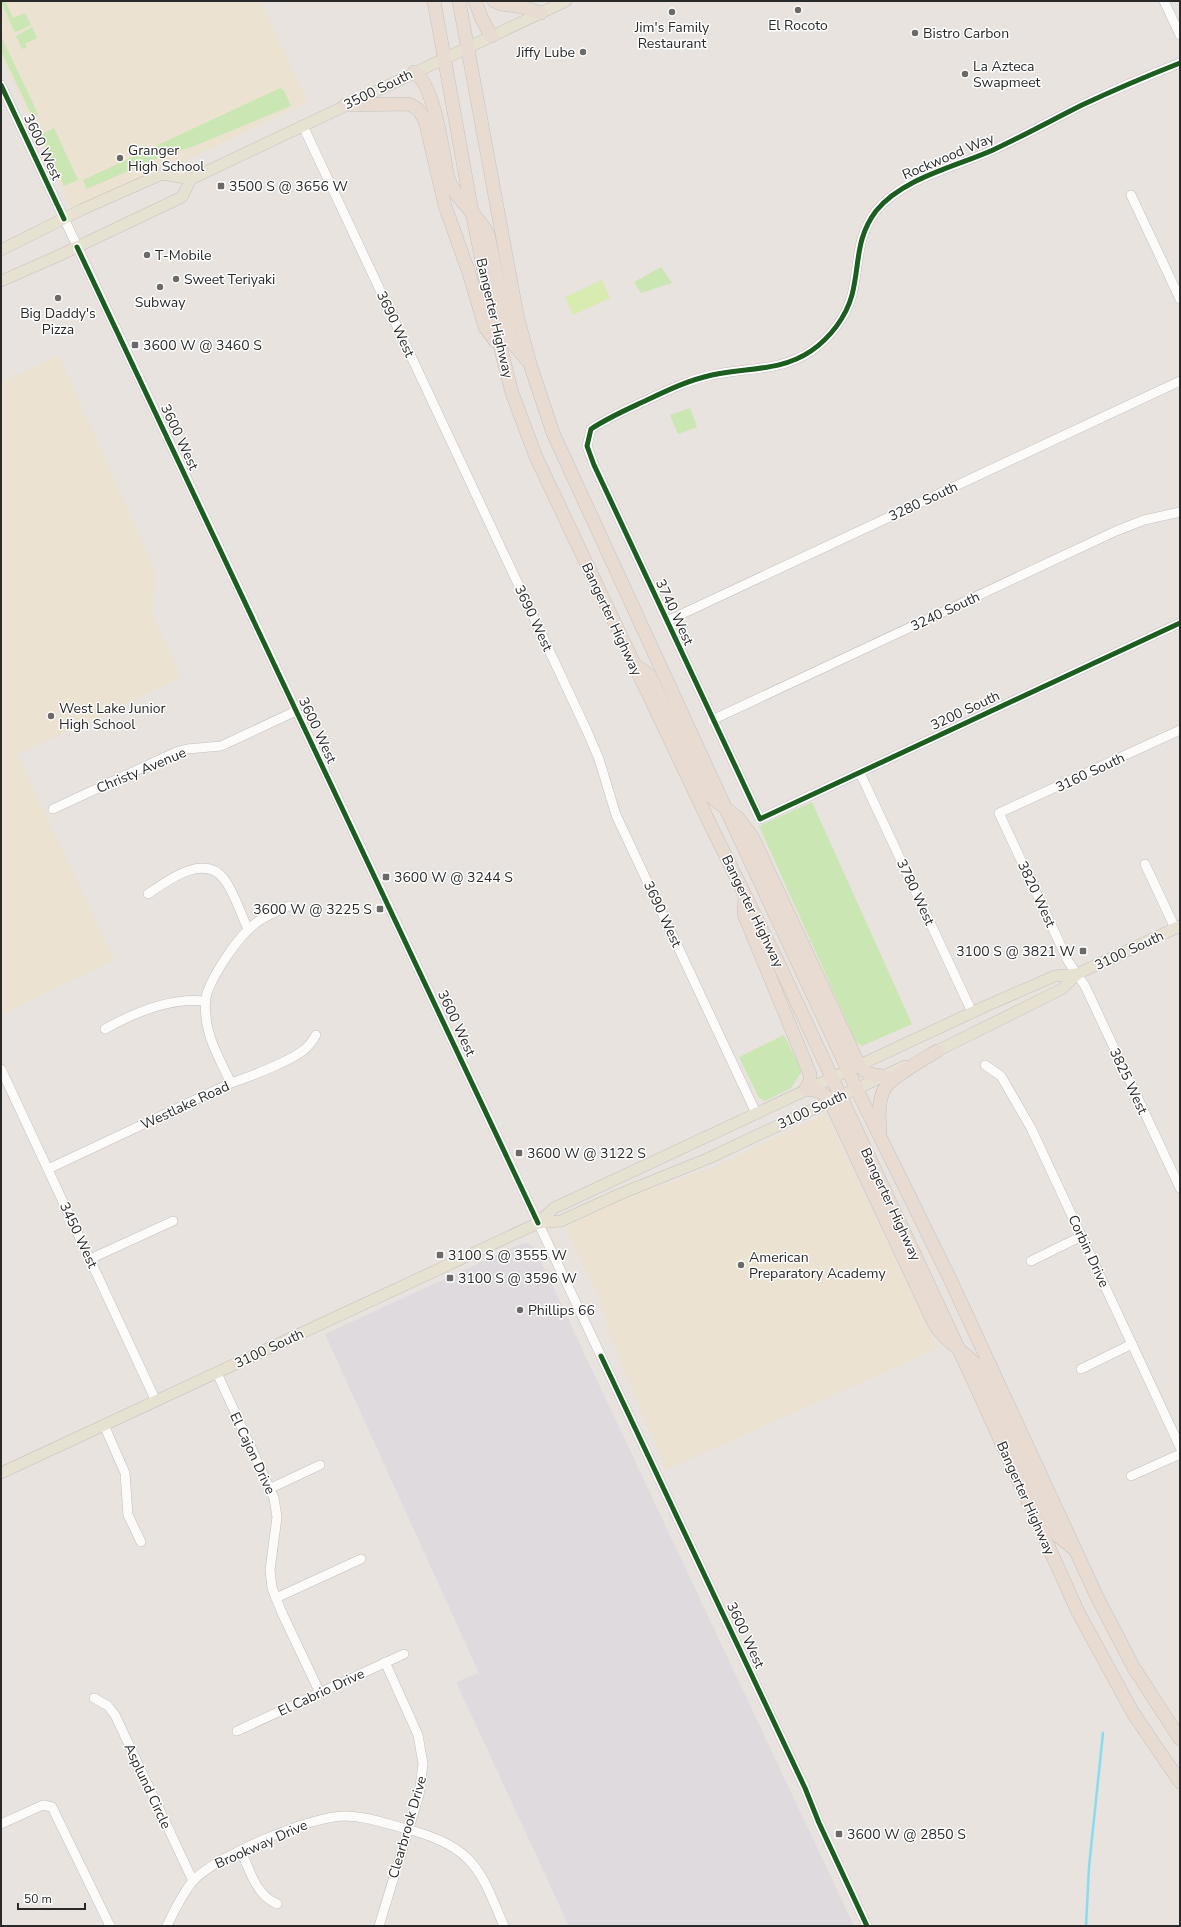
<svg xmlns="http://www.w3.org/2000/svg" width="1181" height="1927" font-family="'Nunito Sans',sans-serif">
  <style>
    .industrial { fill: #dedadd }
    .education { fill: #ece2d1 }
    .green { fill: #cae6b3 }
    .pitch { fill: #d8ebb0 }
    .lines { fill: none; stroke-linecap: round; stroke-linejoin: round }
    .stream { stroke: #8adbf1; stroke-width: 2.5 }
    .minor-casing { stroke: #c1bfc0; stroke-width: 10 }
    .major-casing { stroke: #c4c2c0; stroke-width: 12 }
    .highway-casing { stroke: #c4c2c0; stroke-width: 14 }
    .minor { stroke: #fcfbfa; stroke-width: 9 }
    .major { stroke: #e7e1d1; stroke-width: 11 }
    .highway { stroke: #e8dbd2; stroke-width: 13 }
    .cycleway-casing { stroke: #fff; stroke-width: 8 }
    .cycleway { stroke: #1b5e20; stroke-width: 5 }
    .poi-dot { fill: #6c6a68; stroke: #fff; stroke-width: 1.5 }
    .labels { text-anchor: middle; stroke-width: 3; stroke-linejoin: round; paint-order: stroke }
    .poi-label { font-size: 14px; fill: #292929; stroke: #fff; text-anchor: start }
    .street-label { font-size: 14px; fill: #292929; stroke: #fff }
  </style>
  <rect width="100%" height="100%" fill="#e8e3de"/>
  <path class="industrial" d="M527,1243L532,1246L536,1251L854,1926H569L456,1682L479,1673L325,1334L521,1244Z"/>
  <g class="education">
    <path d="M1,1H261L308,102L74,215L1,58Z"/>
    <path d="M59,355L156,571L153,615L182,677L18,755L115,960L1,1015V382Z"/>
    <path d="M826,1113L937,1347L930,1352L666,1470L613,1345L600,1300L565,1227L631,1195L715,1167Z"/>
  </g>
  <g class="green">
    <path d="M1,1H5L13,18L25,13L31,25L16,32L14,31Z"/>
    <path d="M32,27L37,38L25,44L27,47L22,49L16,36Z"/>
    <path d="M1,36L38,114L34,120L1,51Z"/>
    <path d="M280,88L284,91L291,106L192,147L160,157L87,189L83,180Z"/>
    <path d="M54,128L78,180L64,186L42,138L44,133Z"/>
    <path d="M661,267L672,283L641,293L634,282Z"/>
    <path d="M690,408L697,427L678,434L670,415Z"/>
    <path d="M812,802L912,1024L862,1046L856,1042L759,826Z"/>
    <path d="M784,1035L802,1071L791,1088L765,1101L759,1098L739,1057Z"/>
  </g>
  <path class="pitch" d="M602,280L610,298L573,315L565,297Z"/>
  <g class="lines">
    <path class="stream" d="M1086,1926L1089,1867L1103,1733"/>
    <defs>
      <g id="minor">
        <path d="M1164,1L1180,35"/>
        <path d="M1180,63C1147,76 1114,90 1082,105C1052,120 1023,136 993,150C955,167 903,178 876,211C855,239 860,264 852,295C846,317 830,338 811,351C780,372 747,367 712,375C689,380 668,390 647,400C628,409 609,417 591,429L587,446L594,465L760,819L1180,623"/>
        <path d="M1,85L805,1788L819,1823L867,1926"/>
        <path d="M303,126L587,731L599,759L616,815L756,1113"/>
        <path d="M1131,195L1180,299"/>
        <path d="M667,621L1180,381"/>
        <path d="M712,720L1116,531L1144,520L1180,512"/>
        <path d="M1180,730L999,813L1068,961L1085,986L1180,1188"/>
        <path d="M860,773L972,1012"/>
        <path d="M53,809L176,752L187,749L221,746L296,711"/>
        <path d="M1145,864L1175,928"/>
        <path d="M148,894C168,880 204,853 224,879C235,893 240,913 248,929"/>
        <path d="M105,1029C135,1012 170,997 205,1001"/>
        <path d="M985,1065L1001,1076L1031,1128L1180,1447"/>
        <path d="M1,1069L156,1401"/>
        <path d="M231,1083C221,1062 208,1040 206,1017C205,1009 205,1000 207,993C214,973 239,935 256,923C266,915 278,911 289,906"/>
        <path d="M48,1169L231,1083C249,1077 291,1061 305,1049C310,1045 313,1040 316,1035"/>
        <path d="M90,1259L173,1221"/>
        <path d="M1031,1261L1082,1236"/>
        <path d="M1081,1369L1132,1344"/>
        <path d="M217,1373L274,1498L277,1517L270,1570L272,1588L282,1613L320,1693"/>
        <path d="M104,1425L125,1473L128,1515L141,1542"/>
        <path d="M1131,1476L1180,1454"/>
        <path d="M271,1488L320,1465"/>
        <path d="M276,1598L361,1559"/>
        <path d="M94,1698L108,1706L115,1715L193,1881"/>
        <path d="M237,1731L404,1654"/>
        <path d="M1,1824L43,1805L52,1807L110,1926"/>
        <path d="M241,1851C250,1871 256,1895 277,1904"/>
        <path d="M167,1926C174,1911 182,1894 193,1881C214,1857 311,1816 344,1816C365,1816 384,1823 403,1828C426,1834 451,1842 468,1859C486,1877 494,1904 504,1926"/>
        <path d="M379,1926L419,1795L423,1764L418,1735L385,1662"/>
      </g>
      <g id="major">
        <path d="M1,250L81,210L162,174L191,179L566,1"/>
        <path d="M1,281L58,256L182,197L191,179"/>
        <path d="M929,1055L1062,989L1077,974"/>
        <path d="M538,1223L561,1221L620,1194L709,1158L905,1066"/>
        <path d="M1,1473L538,1223L554,1208L986,1006L1055,976L1077,974L1180,926"/>
      </g>
      <g id="highway">
        <path d="M434,1L472,212L495,326L512,393L536,457L710,824L777,960L975,1384L1078,1612L1133,1713L1180,1782"/>
        <path d="M459,1L517,315L530,364L553,433L725,807L862,1100L951,1281L1098,1599L1134,1668L1180,1739"/>
        <path d="M475,1L482,19L491,36"/>
        <path d="M494,1L501,4L522,7L541,13"/>
        <path d="M414,72C435,84 443,154 448,178C456,201 477,213 488,234L510,340L527,360"/>
        <path d="M345,105L408,104C418,107 423,114 426,124L445,206L469,273L485,327L496,342"/>
        <path d="M637,666L650,676L705,790L711,797L738,818L753,838L859,1065C866,1074 872,1075 883,1076"/>
        <path d="M745,897L744,914L810,1074V1081L806,1089"/>
        <path d="M806,1089C817,1090 823,1091 830,1101L934,1323C946,1344 968,1353 983,1372L1058,1536L1073,1548"/>
        <path d="M880,1131C879,1117 877,1094 889,1083C899,1073 924,1059 937,1051"/>
      </g>
    </defs>
    <use href="#minor" class="minor-casing"/>
    <use href="#major" class="major-casing"/>
    <use href="#highway" class="highway-casing"/>
    <use href="#minor" class="minor"/>
    <use href="#major" class="major"/>
    <use href="#highway" class="highway"/>
    <defs>
      <g id="cycleway">
        <path d="M1180,63C1147,76 1114,90 1082,105C1052,120 1023,136 993,150C955,167 903,178 876,211C855,239 860,264 852,295C846,317 830,338 811,351C780,372 747,367 712,375C689,380 668,390 647,400C628,409 609,417 591,429L587,446L594,465L760,819L1180,623"/>
        <path d="M1,85L64,219"/>
        <path d="M77,247L538,1223"/>
        <path d="M601,1356L805,1788L819,1823L867,1926"/>
      </g>
    </defs>
    <use href="#cycleway" class="cycleway-casing"/>
    <use href="#cycleway" class="cycleway"/>
  </g>
  <g class="poi-dot">
    <circle cx="798" cy="10" r="4"/>
    <circle cx="672" cy="12" r="4"/>
    <circle cx="915" cy="33" r="4"/>
    <circle cx="583" cy="52" r="4"/>
    <circle cx="965" cy="74" r="4"/>
    <circle cx="120" cy="158" r="4"/>
    <rect x="217" y="182" width="8" height="8" rx="2"/>
    <circle cx="147" cy="255" r="4"/>
    <circle cx="176" cy="279" r="4"/>
    <circle cx="160" cy="287" r="4"/>
    <circle cx="58" cy="298" r="4"/>
    <rect x="131" y="341" width="8" height="8" rx="2"/>
    <circle cx="51" cy="716" r="4"/>
    <rect x="382" y="873" width="8" height="8" rx="2"/>
    <rect x="376" y="905" width="8" height="8" rx="2"/>
    <rect x="1079" y="947" width="8" height="8" rx="2"/>
    <rect x="515" y="1149" width="8" height="8" rx="2"/>
    <rect x="436" y="1251" width="8" height="8" rx="2"/>
    <circle cx="741" cy="1265" r="4"/>
    <rect x="446" y="1274" width="8" height="8" rx="2"/>
    <circle cx="520" cy="1310" r="4"/>
    <rect x="835" y="1830" width="8" height="8" rx="2"/>
  </g>
  <g class="labels">
    <g class="poi-label">
      <text x="798" y="30" text-anchor="middle">El Rocoto</text>
      <text x="672" y="32" text-anchor="middle">Jim's Family<tspan x="672" dy="16">Restaurant</tspan></text>
      <text x="923" y="38">Bistro Carbon</text>
      <text x="575" y="57" text-anchor="end">Jiffy Lube</text>
      <text x="973" y="71">La Azteca<tspan x="973" dy="16">Swapmeet</tspan></text>
      <text x="128" y="155">Granger<tspan x="128" dy="16">High School</tspan></text>
      <text x="229" y="191">3500 S @ 3656 W</text>
      <text x="155" y="260">T-Mobile</text>
      <text x="184" y="284">Sweet Teriyaki</text>
      <text x="160" y="307" text-anchor="middle">Subway</text>
      <text x="58" y="318" text-anchor="middle">Big Daddy's<tspan x="58" dy="16">Pizza</tspan></text>
      <text x="143" y="350">3600 W @ 3460 S</text>
      <text x="59" y="713">West Lake Junior<tspan x="59" dy="16">High School</tspan></text>
      <text x="394" y="882">3600 W @ 3244 S</text>
      <text x="372" y="914" text-anchor="end">3600 W @ 3225 S</text>
      <text x="1075" y="956" text-anchor="end">3100 S @ 3821 W</text>
      <text x="527" y="1158">3600 W @ 3122 S</text>
      <text x="448" y="1260">3100 S @ 3555 W</text>
      <text x="749" y="1262">American<tspan x="749" dy="16">Preparatory Academy</tspan></text>
      <text x="458" y="1283">3100 S @ 3596 W</text>
      <text x="528" y="1315">Phillips 66</text>
      <text x="847" y="1839">3600 W @ 2850 S</text>
    </g>
    <g class="street-label">
      <text transform="translate(378 89) rotate(-26)" y="5">3500 South</text>
      <text transform="translate(43 147) rotate(65)" y="5">3600 West</text>
      <text transform="translate(948 156) rotate(-23)" y="5">Rockwood Way</text>
      <text transform="translate(495 318) rotate(77)" y="5">Bangerter Highway</text>
      <text transform="translate(396 324) rotate(65)" y="5">3690 West</text>
      <text transform="translate(180 437) rotate(65)" y="5">3600 West</text>
      <text transform="translate(923 501) rotate(-25)" y="5">3280 South</text>
      <text transform="translate(945 611) rotate(-25)" y="5">3240 South</text>
      <text transform="translate(675 612) rotate(65)" y="5">3740 West</text>
      <text transform="translate(534 618) rotate(65)" y="5">3690 West</text>
      <text transform="translate(612 619) rotate(65)" y="5">Bangerter Highway</text>
      <text transform="translate(965 710) rotate(-25)" y="5">3200 South</text>
      <text transform="translate(318 730) rotate(65)" y="5">3600 West</text>
      <text transform="translate(141 770) rotate(-23)" y="5">Christy Avenue</text>
      <text transform="translate(1090 772) rotate(-25)" y="5">3160 South</text>
      <text transform="translate(916 892) rotate(65)" y="5">3780 West</text>
      <text transform="translate(1037 894) rotate(65)" y="5">3820 West</text>
      <text transform="translate(753 911) rotate(64)" y="5">Bangerter Highway</text>
      <text transform="translate(663 914) rotate(65)" y="5">3690 West</text>
      <text transform="translate(1129 950) rotate(-25)" y="5">3100 South</text>
      <text transform="translate(457 1023) rotate(65)" y="5">3600 West</text>
      <text transform="translate(1129 1081) rotate(65)" y="5">3825 West</text>
      <text transform="translate(185 1105) rotate(-25)" y="5">Westlake Road</text>
      <text transform="translate(812 1109) rotate(-25)" y="5">3100 South</text>
      <text transform="translate(891 1204) rotate(65)" y="5">Bangerter Highway</text>
      <text transform="translate(79 1235) rotate(65)" y="5">3450 West</text>
      <text transform="translate(1089 1251) rotate(65)" y="5">Corbin Drive</text>
      <text transform="translate(269 1348) rotate(-25)" y="5">3100 South</text>
      <text transform="translate(253 1453) rotate(65)" y="5">El Cajon Drive</text>
      <text transform="translate(1026 1498) rotate(66)" y="5">Bangerter Highway</text>
      <text transform="translate(746 1635) rotate(65)" y="5">3600 West</text>
      <text transform="translate(321 1692) rotate(-25)" y="5">El Cabrio Drive</text>
      <text transform="translate(148 1786) rotate(65)" y="5">Asplund Circle</text>
      <text transform="translate(407 1827) rotate(-74)" y="5">Clearbrook Drive</text>
      <text transform="translate(261 1844) rotate(-24)" y="5">Brookway Drive</text>
    </g>
  </g>
  <rect width="1181" height="1927" fill="none" stroke="#292929" stroke-width="4"/>
  <path d="M18 1903v6h67v-6" fill="none" stroke="#292929" stroke-width="2"/>
  <text x="24" y="1903" font-size="12" fill="#292929" stroke="#ffffff" stroke-width="3" paint-order="stroke">50 m</text>
</svg>
